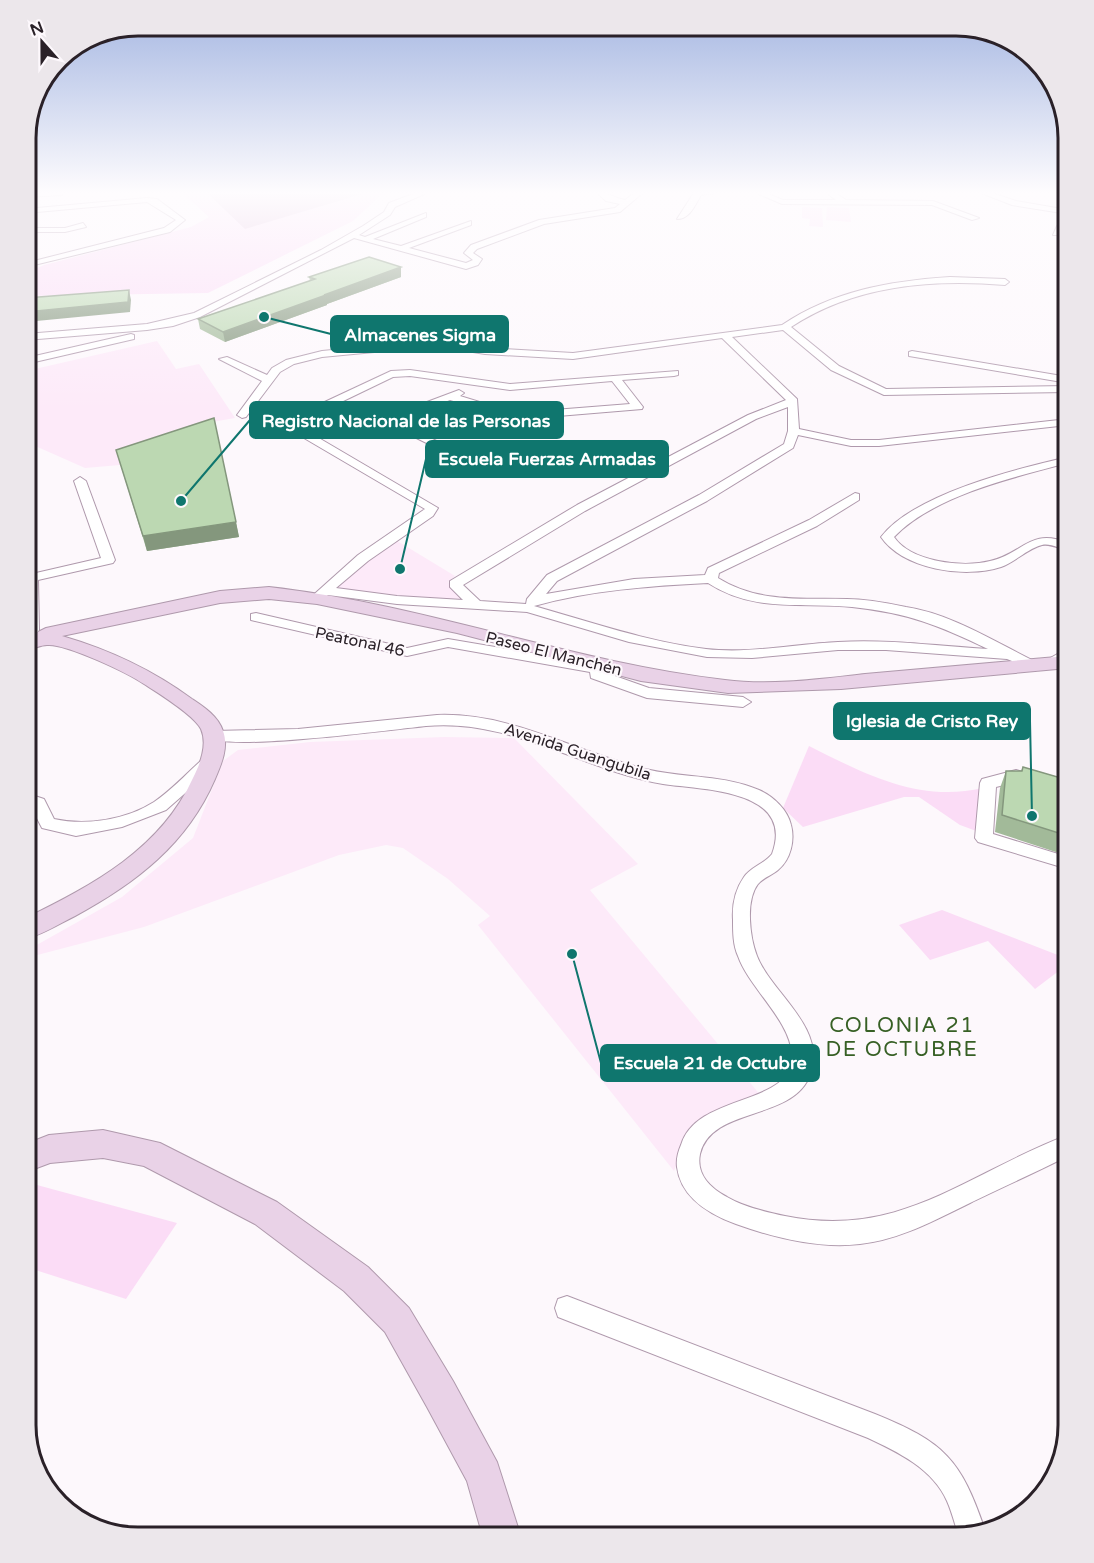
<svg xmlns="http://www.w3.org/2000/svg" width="1094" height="1563" font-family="'Varela Round',sans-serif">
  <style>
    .built { fill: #fdeaf9 }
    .green { fill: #fbdcf6 }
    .forest { fill: #dfb9d9 }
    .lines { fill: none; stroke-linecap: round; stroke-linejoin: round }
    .street-casing { stroke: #af99ac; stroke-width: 2 }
    .secondary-casing { stroke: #af99ac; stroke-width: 2 }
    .street { fill: #fff; fill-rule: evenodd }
    .secondary { fill: #e9d2e7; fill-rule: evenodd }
    .wall { fill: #a2ba99 }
    .shaded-wall { fill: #84977d }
    .building { fill: #bcd8b2; stroke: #84977d; stroke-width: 1.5 }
    .labels { text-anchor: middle; stroke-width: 4.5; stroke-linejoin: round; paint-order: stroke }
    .street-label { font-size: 16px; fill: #2a2128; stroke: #fdf8fc }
    .near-neighbourhood-label { font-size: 21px; letter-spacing: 1.5px; fill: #376025; stroke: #fdf8fc }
    .rim { fill: none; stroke: #2a2128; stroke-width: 3 }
    .leader { fill: none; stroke: #0f766e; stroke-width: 2 }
    .callout-dot { fill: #0f766e; stroke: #fdf8fc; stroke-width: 2 }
    .callout { fill: #0f766e; stroke: #0f766e; stroke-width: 2 }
    .callout-label { font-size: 18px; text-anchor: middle; font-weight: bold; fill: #fff }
  </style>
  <rect width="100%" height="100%" fill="#fdf8fc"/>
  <g class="built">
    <path d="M157,341L176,369L199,364L235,418L212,422L216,427L207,430L212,434L120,465L85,468L33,445L26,435V371Z"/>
    <path d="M394,539L455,576L448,582L467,602L335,589Z"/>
    <path d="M444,737L514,738L638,864L590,890L767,1103L693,1124L674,1171L478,925L490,916L448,879L403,848L386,845L339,855L144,927L26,958V951L122,897L193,838L223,761L238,750L310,742Z"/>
  </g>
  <g class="green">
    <path d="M180,191H393L380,196L353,221L208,293L26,296V273L44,265L191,227L209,217Z"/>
    <path d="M802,207L822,208L823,227L809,226L810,219L802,218Z"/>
    <path d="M827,207L849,208L851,222L826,220Z"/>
    <path d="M809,746C865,774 919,803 983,788L979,832L960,825L919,797H904L803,827L783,808Z"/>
    <path d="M942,910L1068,959V964L1035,989L988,941L930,960L899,925Z"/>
    <path d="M26,1182L177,1223L126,1299L26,1267Z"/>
  </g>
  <path class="forest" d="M205,191H372L245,229Z"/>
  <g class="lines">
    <defs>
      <g id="street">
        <path d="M421,191H431L395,207L390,215L359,235L365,237L426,213V217L373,239L401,246L471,221V225L409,248L466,263L473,260L464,253L471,245L539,220L615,208L620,204L606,201L595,191C605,191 614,198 625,200L637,191H645L620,212L544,224L477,249L473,253L482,259L478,265L466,269L354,238L200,317L173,326L147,330L26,340V334L147,324L194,313L321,250L363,226L384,212L389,203Z"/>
        <path d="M695,191H728L701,195C695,205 690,219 677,219Z"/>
        <path d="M752,191H761L783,200H836L824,191H832L846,200L933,201L979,218L972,220L932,205L782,204Z"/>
        <path d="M976,191H986L1016,201L1068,210V214L1012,205Z"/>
        <path d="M26,193H58L62,195L26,197Z"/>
        <path d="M147,198L157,199L185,220L170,232L26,267V263L164,228L176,220L147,202L26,213V209Z"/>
        <path d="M83,223L86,227L65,232H26V228H65Z"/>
        <path d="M1068,223V228L1059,235H1053L1057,226Z"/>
        <path d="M950,277L1005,279L1009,282L1005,285C931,279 855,285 791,327L839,366L886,389L1068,386V392L884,395L831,370L783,330L732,337L797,399L799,429L851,440H879L1068,419V425L879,446H851L798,435L793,448L707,501L557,581L546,594L634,579L705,575L708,568L809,520L855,493L859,494V500L817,526L719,573L718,578C758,603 801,598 847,599C866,599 887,603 906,607C952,614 995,642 1036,662L1038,665L1031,669L1007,659L886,650H838L752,658L707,657L629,642L527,612L397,604L328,595L317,602L310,598L358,555L425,509L304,438L295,426L299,414L391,371L410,370L510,384L678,371V375L674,376L622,380L643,407L642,409L522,419L528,432L522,435L473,415L478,412L514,425L511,418L450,400L396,421L491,468L493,470L487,473L354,407L363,405L387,417L459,390L464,393L460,396L516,413L630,404L612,381L510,390L410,376L393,377L308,418L306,426L312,434L438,508L433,516L368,561L336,588L397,596L463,600L450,587V581L577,505L748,415L786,400L722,338L573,359L485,354L437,346L322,357L294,364L280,372L246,417L242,418L237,415L262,381L219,359L227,357L267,375L272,368L286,360L322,351L437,340L485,348L573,353L782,325C833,291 889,281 950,277ZM788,407V431L784,444L699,495L547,575L527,599L526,604L480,601L463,585L585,511L756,419ZM708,583C754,613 801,602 852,607C908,613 938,625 988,649C938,646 888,639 838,642C794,644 750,654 706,649C648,642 591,622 534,606C592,590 649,586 708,583Z"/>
        <path d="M131,334L134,335V339L26,364V358Z"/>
        <path d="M912,351L1068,377V383L909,356V352Z"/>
        <path d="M1068,457V463C1014,477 933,496 894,537C911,562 963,568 990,561C1023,554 1030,527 1068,543V551C1060,549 1051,543 1042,545C1027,549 1015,562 1001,567C964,579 903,569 881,537C914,494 1016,469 1068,457Z"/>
        <path d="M80,477L86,481L115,560L113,563L38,580L39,630L37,633H27L26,556L33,560L36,573L101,558L74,481Z"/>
        <path d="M256,613L407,648L448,639L615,667L622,672L615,676L649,688L743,697L751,702L743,707L647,698L591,678L590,672L448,647L407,656L251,620V614Z"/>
        <path d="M1068,648V658L1055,667H1045L1043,664L1045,661Z"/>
        <path d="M437,715C513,712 578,754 650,770C686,778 725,775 759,790C773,796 788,810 791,825C795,840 791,859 778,870C772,875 763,878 758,884C745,901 750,938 757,956C771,992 823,1025 812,1069C799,1123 712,1104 700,1154C696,1174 710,1188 727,1197C744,1207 766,1212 785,1216C901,1240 967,1173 1068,1135V1156C1036,1172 1003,1187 970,1203C935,1220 899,1240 860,1244C818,1249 775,1238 736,1224C709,1214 681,1198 677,1167C676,1159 678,1152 681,1145C697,1092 794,1107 792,1055C791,1021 749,988 738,956C733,945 733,932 733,920C732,905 735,890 744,877C751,867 764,864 772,854C796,789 702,790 663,784C582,770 511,718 426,726C398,729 218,753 206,736L214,731L298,729Z"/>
        <path d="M210,757L218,762L216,766L166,810L122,827L76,836L42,828L31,807L26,805V793L44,799L54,819C86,826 126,820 154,802C172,790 188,772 204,758Z"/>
        <path d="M1016,770L1029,774L1031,778L1023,784L1016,782L996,787L993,834L1068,857V869L978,842L975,838L980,783L982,779Z"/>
        <path d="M567,1296L875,1414C944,1442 961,1459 985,1530L959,1537C955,1525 952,1512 947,1501C933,1469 898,1452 868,1438L558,1317L555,1308L558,1299Z"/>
      </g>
      <g id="secondary">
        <path d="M269,587C424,604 571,662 725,680C771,686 820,679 865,674C933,668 1000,662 1068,656V668L841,689L728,693L641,681L457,633L317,604L269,599L220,603L62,636C110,650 151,669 192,699C204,707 218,716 223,731C229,747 221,765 215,779C187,844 136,883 75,916C59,924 43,934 26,939V918C93,885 161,849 193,778C200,764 208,745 201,729C194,715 158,693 144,684C128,673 65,643 47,645C41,645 33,649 26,650V638L46,628L220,591Z"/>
        <path d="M103,1130L160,1143L277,1202L368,1267L409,1308L453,1381L497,1462L521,1537H483L467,1481L427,1407L385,1332L344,1291L255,1224L144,1166L103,1158L50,1163L26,1172V1144L49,1135Z"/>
      </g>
    </defs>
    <use href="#street" class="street-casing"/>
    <use href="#secondary" class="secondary-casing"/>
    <use href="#street" class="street"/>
    <use href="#secondary" class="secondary"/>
  </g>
  <g class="wall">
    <path d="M309,277H401L327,304V305L225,342L200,329L198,319L310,281Z"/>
    <path d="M214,418L239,537L147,551L116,450Z"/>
    <path d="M1023,767L1068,780V856L995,832L1000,788L1006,771H1021Z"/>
  </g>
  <g class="shaded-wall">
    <path d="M401,267V277L327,304V305L225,342L223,332Z"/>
    <path d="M129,290L131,300L130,312L26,322V312Z"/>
    <path d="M236,522L239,537L147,551L143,536Z"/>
  </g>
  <g class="building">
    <path d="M369,257L401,267L324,295H326L223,332L198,319L315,279L309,277Z"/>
    <path d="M129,290L128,302L26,312V298Z"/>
    <path d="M214,418L236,522L143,536L116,450Z"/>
    <path d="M1023,767L1068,780V836L1002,815L1006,771H1022Z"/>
  </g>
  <linearGradient id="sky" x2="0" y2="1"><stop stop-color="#a3b5e1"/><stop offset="0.47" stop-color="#fefcfe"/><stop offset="1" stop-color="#fefcfe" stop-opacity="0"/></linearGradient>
  <rect width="1094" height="410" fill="url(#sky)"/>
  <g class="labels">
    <g class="street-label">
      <text transform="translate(360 641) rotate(12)" y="6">Peatonal 46</text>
      <text transform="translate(554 653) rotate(14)" y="6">Paseo El Manchén</text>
      <text transform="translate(578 751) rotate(18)" y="6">Avenida Guangubila</text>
    </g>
    <g class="near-neighbourhood-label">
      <text x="902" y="1032">COLONIA 21<tspan x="902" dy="24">DE OCTUBRE</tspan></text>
    </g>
  </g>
  <path d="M0 0H1094V1563H0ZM138 36H956A102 102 0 0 1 1058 138V1425A102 102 0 0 1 956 1527H138A102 102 0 0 1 36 1425V138A102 102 0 0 1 138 36Z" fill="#ece7eb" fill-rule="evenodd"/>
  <path class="rim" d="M138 36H956A102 102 0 0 1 1058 138V1425A102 102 0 0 1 956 1527H138A102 102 0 0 1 36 1425V138A102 102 0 0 1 138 36Z"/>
  <path class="leader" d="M264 317L331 334M181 501L250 420M400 569L426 459M1032 816L1030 721M572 954L601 1063"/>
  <g class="callout-dot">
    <circle cx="264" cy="317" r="6"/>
    <circle cx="181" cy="501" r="6"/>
    <circle cx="400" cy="569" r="6"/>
    <circle cx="1032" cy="816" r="6"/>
    <circle cx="572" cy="954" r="6"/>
  </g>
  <g class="callout">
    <rect x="331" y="316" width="177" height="36" rx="6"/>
    <rect x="250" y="402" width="313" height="36" rx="6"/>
    <rect x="426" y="441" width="242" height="36" rx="6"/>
    <rect x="834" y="703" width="196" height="36" rx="6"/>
    <rect x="601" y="1045" width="218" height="36" rx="6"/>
  </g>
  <g class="callout-label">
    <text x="420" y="341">Almacenes Sigma</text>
    <text x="406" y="427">Registro Nacional de las Personas</text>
    <text x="547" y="465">Escuela Fuerzas Armadas</text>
    <text x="932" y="727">Iglesia de Cristo Rey</text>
    <text x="710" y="1069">Escuela 21 de Octubre</text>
  </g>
  <g transform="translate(42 42) rotate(339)" stroke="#fdf8fc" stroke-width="4.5" paint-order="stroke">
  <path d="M0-4.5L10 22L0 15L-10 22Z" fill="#2a2128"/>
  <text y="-9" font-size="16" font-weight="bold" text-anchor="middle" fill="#2a2128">N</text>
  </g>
</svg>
